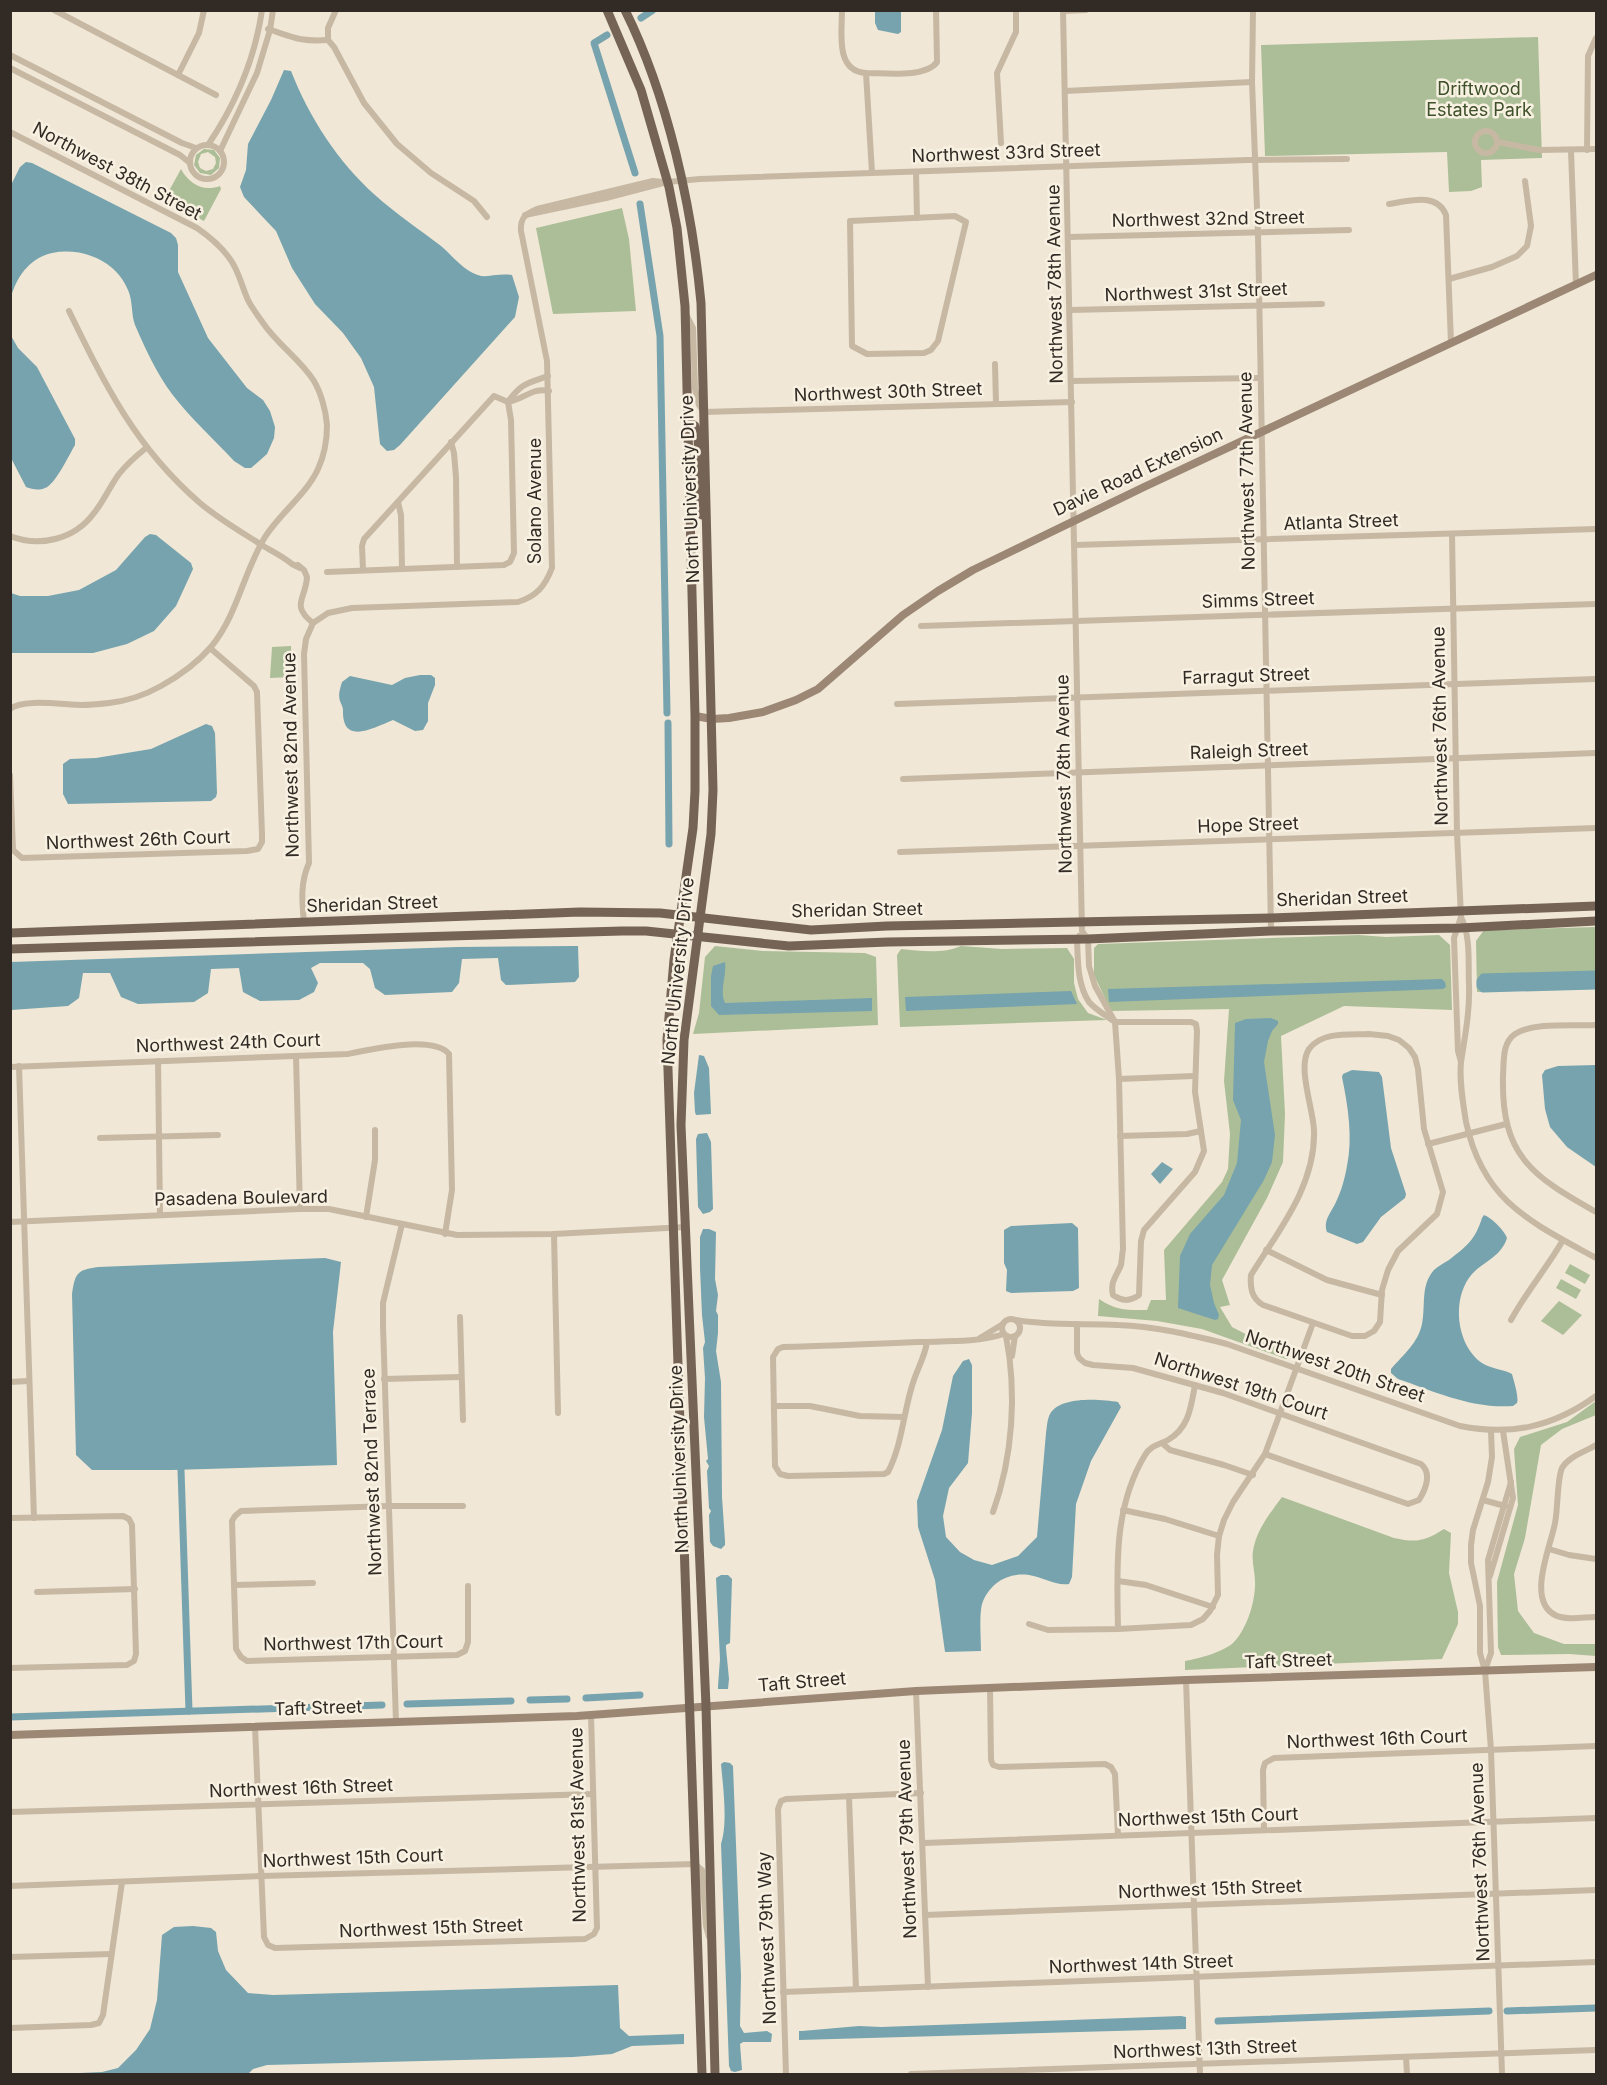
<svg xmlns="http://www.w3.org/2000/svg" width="1607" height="2085" font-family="Inter,sans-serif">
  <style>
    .green { fill: #acbe97; fill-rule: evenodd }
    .water { fill: #76a3ad }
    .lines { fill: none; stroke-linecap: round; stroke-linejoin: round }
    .canal { stroke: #76a3ad; stroke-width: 7 }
    .street { stroke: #c7b8a3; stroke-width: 6 }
    .secondary { stroke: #9b8774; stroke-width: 8 }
    .primary { stroke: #756456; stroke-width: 9 }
    .labels { text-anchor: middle; stroke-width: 5; stroke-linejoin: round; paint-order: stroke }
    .park-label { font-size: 18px; fill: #3d5029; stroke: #f8f1e2 }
    .street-label { font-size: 18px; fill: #322b25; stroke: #f8f1e2 }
  </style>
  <rect width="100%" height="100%" fill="#f0e7d6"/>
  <g class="green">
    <path d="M1538,37L1542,158L1481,160L1482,187L1471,191L1449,192L1447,152L1265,156L1261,45Z"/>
    <path d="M204,149L214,150L220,158L219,168L211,175L200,173L194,165L196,155ZM208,152L215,157L216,163L213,169L206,171L200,168L198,162L201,154Z"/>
    <path d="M181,169C189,184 203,192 220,186L221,189L204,221L164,200Z"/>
    <path d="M622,208L629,239L636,311L553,314L536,228Z"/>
    <path d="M291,646L292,677L270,678L272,647Z"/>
    <path d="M1596,927V988L1477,992L1476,941L1484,930Z"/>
    <path d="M1359,935L1386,937L1439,935L1450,945L1452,1010L1344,1006L1281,1036L1285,1114L1283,1162L1267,1198L1222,1280L1230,1305L1220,1307L1232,1327L1259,1341L1297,1354L1286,1359L1202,1329L1157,1321L1098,1316L1099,1299C1117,1311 1126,1310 1147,1310L1151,1300H1166L1164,1250L1222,1182L1228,1169L1230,1134L1224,1081L1229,1009L1111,1011L1094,975V948L1098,944Z"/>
    <path d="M715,946L763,951L865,953L876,957L878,1025L693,1034L699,1013L705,957Z"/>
    <path d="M961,946L1002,949L1067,948L1074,959V983L1078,999L1088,1013L1107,1020L900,1027L897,955L901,949C920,951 943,954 961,946Z"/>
    <path d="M1570,1264L1590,1275L1585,1284L1565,1273Z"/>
    <path d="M1561,1279L1581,1290L1576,1299L1556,1288Z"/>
    <path d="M1559,1301L1582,1315L1563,1335L1541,1321Z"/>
    <path d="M1596,1401V1415L1562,1429L1541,1445L1525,1538L1514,1574L1518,1611L1534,1633L1564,1644H1596V1656L1569,1654L1501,1655L1498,1647L1497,1582L1518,1505L1514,1449L1520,1437L1567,1422Z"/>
    <path d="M1282,1497L1394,1538C1417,1543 1425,1541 1444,1529L1451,1533L1449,1573L1458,1612V1624L1442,1659L1185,1670V1661C1198,1659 1223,1652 1233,1643C1246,1630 1254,1606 1255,1587C1256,1573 1250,1560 1254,1546C1258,1528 1271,1512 1282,1497Z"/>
  </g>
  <g class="water">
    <path d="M875,11H901V32L898,34L878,30L875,23Z"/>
    <path d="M284,70L291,71C309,117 338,162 375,195C396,214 419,229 441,246C453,256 464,272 481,276C488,277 501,273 512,275L519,297L515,317L400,445L394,450L387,451L380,444L374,387L361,358L343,333L315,304L292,268L276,231L244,197L240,187L246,170L248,144L271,100Z"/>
    <path d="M26,162L32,163L171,233L176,238L178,245V272L208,338L247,388L263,400L270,411L275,427L274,438L267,454L251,468H245L234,461C214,439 190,418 172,394C157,374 145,348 135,325C131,314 133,301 128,290C116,260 81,247 52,253C30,258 17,276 11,297V185L20,167Z"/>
    <path d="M10,334L18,348L37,367L75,439V445C69,455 55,485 45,488C38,491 32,489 26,487L11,458Z"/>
    <path d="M150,534L156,535L191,563L193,569L176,606L154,631L127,644L93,653H11V593L20,596H48L79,590L116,570L145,537Z"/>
    <path d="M420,675H431L435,678V685L428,703V721L423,730L415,731L393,720C373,728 342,746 343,710C343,707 341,704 340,701C338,694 340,689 342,682L350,676L392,685L405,678Z"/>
    <path d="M206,724L212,726L215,733L217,793L216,797L211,801L68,804L63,794V764L70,759L96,758L151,749Z"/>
    <path d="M578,946L579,977L575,982L506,985L501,980L498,958L462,959L459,983L452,992L385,995L375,988L370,969L363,963H320L311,968L318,983L314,992L299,1000L260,1001L243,992L239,968L211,969L208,993L194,1002L138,1004L121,997L110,973H83L79,998L68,1006L11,1010V962L457,947Z"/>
    <path d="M725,962C727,976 719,990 725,1003L872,998V1011L719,1015L711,1006V976L713,966Z"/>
    <path d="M1596,974V986L1483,989L1480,986V981L1483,977Z"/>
    <path d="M1442,979L1445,982L1446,987L1443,989L1109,1002L1108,989Z"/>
    <path d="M1071,991L1077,1004L906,1011L905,997Z"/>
    <path d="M1271,1018L1278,1021V1024L1272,1031L1268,1041L1264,1062L1275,1135L1272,1162L1264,1180L1212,1265L1210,1285L1214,1303L1219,1315L1218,1319L1215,1320L1178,1308L1180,1256L1190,1234L1224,1195L1237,1163L1241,1120L1233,1100L1235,1023L1246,1019Z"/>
    <path d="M699,1055L704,1056L709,1068L711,1114L696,1115L695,1112L694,1093Z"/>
    <path d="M1596,1065V1167L1567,1147L1550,1127L1545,1109L1542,1075L1545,1070L1558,1066Z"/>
    <path d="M1352,1070L1379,1072L1382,1077L1391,1148L1406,1194L1405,1198L1381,1217L1363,1242L1357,1244L1327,1232C1323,1220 1331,1213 1336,1202C1341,1192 1345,1178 1347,1166C1353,1138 1348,1106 1342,1077L1343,1074Z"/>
    <path d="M707,1133L711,1142L713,1209L710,1212L703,1214L698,1207L696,1139L698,1134Z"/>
    <path d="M1162,1162L1173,1169L1160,1184L1151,1174Z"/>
    <path d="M1484,1215C1492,1218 1504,1230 1507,1238C1501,1257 1484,1261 1472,1274C1451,1298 1456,1345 1482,1363C1491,1369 1503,1369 1512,1374C1514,1382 1519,1397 1517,1403L1513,1406C1472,1409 1436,1392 1398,1379L1391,1373V1369C1404,1354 1418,1343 1422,1324C1426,1305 1420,1286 1434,1270C1438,1266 1444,1263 1449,1260C1467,1246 1475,1240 1482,1218Z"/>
    <path d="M1072,1223L1078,1228L1079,1288L1073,1291L1011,1293L1006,1291L1007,1270L1004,1263V1230L1011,1226Z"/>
    <path d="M703,1229H709L716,1232L715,1279L718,1295L716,1311L718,1315V1333L716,1351L721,1382L722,1497L725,1541V1545L721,1549L713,1546L710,1542L709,1515L711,1511L709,1508L707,1471L709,1466L706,1461L708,1459L704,1417L705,1378L703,1348L705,1342L702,1315L700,1268V1237Z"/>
    <path d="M325,1258L341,1262L333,1332L337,1465L172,1470H92L76,1455L72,1294C75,1273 77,1270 98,1267Z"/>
    <path d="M969,1359L972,1365V1413L968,1463L949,1488L943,1516L946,1537L960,1552L974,1560L992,1565L1018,1556L1037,1537L1046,1433C1047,1427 1047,1420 1050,1414C1060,1396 1100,1399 1118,1402L1121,1407L1091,1461L1076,1504L1072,1577L1069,1584C1055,1586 1043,1577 1029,1575C1007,1572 989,1584 982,1604C979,1616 981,1638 981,1651L945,1652L935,1580L918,1527L917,1501L942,1430L953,1376L963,1361Z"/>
    <path d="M721,1575H728L732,1579L730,1643L726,1645V1648L729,1679L728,1689H718V1686L720,1659L716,1578Z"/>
    <path d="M724,1762L730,1763L733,1766L741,1976L740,2026L744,2033L767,2031L772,2034L771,2042H743L740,2044L742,2070L735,2072L731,2071L729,2066L721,1844C728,1823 723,1786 721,1764Z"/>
    <path d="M193,1926L211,1928L216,1932L218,1951L226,1970L248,1993L273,1995L618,1985L620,2028L629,2036L684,2034V2044L632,2046L612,2054L573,2057L267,2065L253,2069L248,2074H57L102,2072L118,2068L136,2050L150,2029L157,2000L162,1935L174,1927Z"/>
    <path d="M1181,2016L1186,2017V2029L799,2040V2031H802L859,2026L881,2027Z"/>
  </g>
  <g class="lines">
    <g class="canal">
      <path d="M641,18L653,10"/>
      <path d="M607,35L594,43L635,173"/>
      <path d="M640,204L660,336L667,713"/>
      <path d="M668,723L669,844"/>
      <path d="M1596,974L1483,977L1480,981V986L1483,989L1596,986"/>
      <path d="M181,1470L189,1711"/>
      <path d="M586,1698L640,1695"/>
      <path d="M530,1700L567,1699"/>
      <path d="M407,1704L511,1701"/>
      <path d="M10,1717L382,1705"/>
      <path d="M1507,2011L1596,2008"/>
      <path d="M1218,2021L1489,2011"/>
    </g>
    <g class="street">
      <path d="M54,10L216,95"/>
      <path d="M842,10C842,33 835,71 866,73C885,73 926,78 937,62L936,10"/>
      <path d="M1063,10L1082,931L1088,939L1089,966L1095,986L1115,1022L1119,1079L1123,1249C1122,1254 1122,1260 1121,1265C1116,1277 1110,1282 1113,1295C1122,1301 1129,1302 1139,1295L1141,1241L1144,1230L1195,1172L1204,1151L1195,1092L1197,1031L1196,1024L1191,1022H1115"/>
      <path d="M1253,10L1252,82L1258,233L1271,931"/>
      <path d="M1063,11L1086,10"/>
      <path d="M268,29C293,37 300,42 328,40"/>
      <path d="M328,40L334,47L364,103L397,144L431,173L474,201L487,217"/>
      <path d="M328,40V28L336,10"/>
      <path d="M10,55L182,143L196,148"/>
      <path d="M10,68L180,155L190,163"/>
      <path d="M866,73L872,173"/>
      <path d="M178,75L199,33L204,10"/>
      <path d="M1065,91L1252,82"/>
      <circle cx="1486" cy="142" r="11"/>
      <path d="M10,132L197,228C210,237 221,246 230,259C239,271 242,287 248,300C252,308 258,316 263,323C278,345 300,359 314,381C321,393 326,411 327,425C327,439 324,456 318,469C306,495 280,513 265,537C243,573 238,614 211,647C197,663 179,676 161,686C145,695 127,701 109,703C100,704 91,705 82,705C64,705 23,698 10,709"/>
      <path d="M1498,142L1539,150L1596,149"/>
      <path d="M1001,143L997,73L1016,32V10"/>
      <circle cx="207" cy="162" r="17"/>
      <path d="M208,145C235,105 255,58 262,10"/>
      <path d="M1587,150L1588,56L1596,38"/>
      <path d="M220,151L257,73L270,30L273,10"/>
      <path d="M1571,151L1576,285"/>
      <path d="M916,172L917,218"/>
      <path d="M1389,204C1409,201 1437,192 1446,215L1451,343"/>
      <path d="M525,215L606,198L667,182L700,179L1248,160L1347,159"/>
      <path d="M955,216L966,222L938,341L931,350L924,353L867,354L852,346L850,221Z"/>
      <path d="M1069,237L1349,230"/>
      <path d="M1449,279L1492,267L1517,256L1527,246L1531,226L1525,181"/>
      <path d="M1070,310L1322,304"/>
      <path d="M69,311C105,385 136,448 200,503C220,520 243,533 265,547C274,552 284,557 292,564L300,568"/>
      <path d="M686,314L693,328L695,389L699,405L704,412L1072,402"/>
      <path d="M995,364L996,403"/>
      <path d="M548,376C528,383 521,383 508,402C525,399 532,387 549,391"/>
      <path d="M1072,381L1259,378"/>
      <path d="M451,442L454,453L456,477L457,567"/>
      <path d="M398,502L401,515L402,569"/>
      <path d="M1452,534L1457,833L1461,917C1471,937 1468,962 1469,985C1470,1011 1465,1036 1461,1062C1459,1081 1463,1103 1466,1122C1483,1202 1531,1222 1596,1258"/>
      <path d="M10,536C40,548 75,539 94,513C104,501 110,486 119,474C127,464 136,456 146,448"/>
      <path d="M1075,545L1596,529"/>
      <path d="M298,565L304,570L307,577C306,599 290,605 313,623"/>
      <path d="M327,572L504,565L510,562L514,553L511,420L508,402L494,396L364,539L362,546L363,570"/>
      <path d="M313,623L328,613L352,608L518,602C537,596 545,586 552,568L547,361L521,231C520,217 526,214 537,209L653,181L663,182"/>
      <path d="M921,626L1596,604"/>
      <path d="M897,704L1596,679"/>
      <path d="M10,775L13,850L22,858L247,851L258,849L262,842V835L257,692L254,686L210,648"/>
      <path d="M903,779L1596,753"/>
      <path d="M900,852L1596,828"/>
      <path d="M1461,917L1454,938L1458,1051L1461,1062"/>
      <path d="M304,923C302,901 300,883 309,863L304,654L306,639L313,623"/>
      <path d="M1079,936L1077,940C1078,960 1077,984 1089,1002C1095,1009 1105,1015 1112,1020"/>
      <path d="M1596,1025C1575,1026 1533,1022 1515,1034C1502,1043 1504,1061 1503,1076C1501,1156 1532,1176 1596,1212"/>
      <path d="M1369,1034L1388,1036L1399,1040L1409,1048L1415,1057L1418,1069L1424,1129L1443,1192L1437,1214L1398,1251L1388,1270L1382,1290L1380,1322L1374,1331L1365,1336H1352L1263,1305C1251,1298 1250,1287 1251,1275C1279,1230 1316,1185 1314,1130C1313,1108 1297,1067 1309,1049C1322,1031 1350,1035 1369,1034Z"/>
      <path d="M296,1056L300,1209"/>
      <path d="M158,1061L160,1214"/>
      <path d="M19,1066L34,1518"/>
      <path d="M10,1067L348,1054C371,1049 433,1035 449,1054L452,1190L445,1234"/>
      <path d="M1119,1079L1194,1076"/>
      <path d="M1120,1136L1187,1134L1201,1131"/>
      <path d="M100,1138L218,1135"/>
      <path d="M1428,1144L1506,1124"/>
      <path d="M366,1217L375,1160V1130"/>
      <path d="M10,1222L300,1209H329L457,1235L554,1234L686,1227"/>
      <path d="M554,1234L558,1413"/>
      <path d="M1266,1250L1327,1280L1382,1295"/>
      <path d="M460,1317L463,1420"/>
      <circle cx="1011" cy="1328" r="9"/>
      <path d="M1016,1320C1050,1326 1084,1323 1118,1325C1155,1326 1191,1335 1227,1344L1460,1426C1511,1436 1553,1427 1596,1396"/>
      <path d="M1511,1320C1526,1292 1547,1268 1563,1240"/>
      <path d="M1077,1324V1353L1079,1358L1085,1363L1093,1365L1133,1368L1223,1393L1421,1464C1432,1473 1426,1489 1419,1500L1408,1504L1265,1454"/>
      <path d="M980,1338L1003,1324"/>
      <path d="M927,1342C925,1357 916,1371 912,1386C903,1415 902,1445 888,1472L884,1474L788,1476L780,1474L775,1466L773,1357L778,1349L783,1347C828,1346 873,1344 917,1342C946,1341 976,1343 1004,1334"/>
      <path d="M1012,1356L1015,1336"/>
      <path d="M384,1379L460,1377"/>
      <path d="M10,1382L28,1381"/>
      <path d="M774,1406H810L860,1416L904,1417"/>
      <path d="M1491,1431L1492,1457L1488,1482L1473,1530L1471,1545V1563L1480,1606V1653L1485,1671L1491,1750L1502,2074"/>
      <path d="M1162,1443L1170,1450L1224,1465L1253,1475"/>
      <path d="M1596,1445C1585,1452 1569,1456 1562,1468C1557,1479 1558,1509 1555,1523C1551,1546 1526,1600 1555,1615C1567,1621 1584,1617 1596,1617"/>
      <path d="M1483,1500L1505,1506"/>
      <path d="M463,1506H389L241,1511L235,1516L232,1521L236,1649L241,1657L247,1661L457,1655L465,1651L468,1642V1586"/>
      <path d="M1123,1510L1165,1519L1219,1536"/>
      <path d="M993,1512C1013,1457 1017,1392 1006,1336"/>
      <path d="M10,1518L123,1516L129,1519L132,1525L136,1654L134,1661L127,1665L10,1668"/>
      <path d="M1549,1549L1569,1555L1596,1559"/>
      <path d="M1490,1576L1513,1498L1503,1431"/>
      <path d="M1118,1581L1146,1585L1213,1607"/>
      <path d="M234,1585L313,1583"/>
      <path d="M37,1592L135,1589"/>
      <path d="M1029,1624L1048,1630L1118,1629L1191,1625L1203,1619L1210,1611L1218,1595L1217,1555L1219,1536L1224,1520L1233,1502L1265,1454L1313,1323"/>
      <path d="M1118,1629C1117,1569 1113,1508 1145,1455C1151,1445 1159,1445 1168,1440C1189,1428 1191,1407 1195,1385"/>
      <path d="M1485,1670L1491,1653L1488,1560L1511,1482"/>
      <path d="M1186,1680L1200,2074"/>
      <path d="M990,1688L991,1760L993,1765L999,1767L1105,1764L1111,1767L1115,1774L1118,1835"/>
      <path d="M916,1691L928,1987"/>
      <path d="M396,1722L383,1326V1303L402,1224"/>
      <path d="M255,1726L264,1937L268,1945L275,1948L585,1939L594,1934L597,1928L591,1715"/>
      <path d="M849,1796L856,1989"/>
      <path d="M10,1812L593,1794"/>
      <path d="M1264,1830L1263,1770L1265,1763L1274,1758L1596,1746"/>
      <path d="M924,1843L1596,1818"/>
      <path d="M10,1886L262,1876L695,1864L702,1870L706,1926L709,1937"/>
      <path d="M925,1915L1596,1890"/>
      <path d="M10,1957L111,1954"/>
      <path d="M783,1992L1596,1962"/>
      <path d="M10,2028L91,2025L99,2023L103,2015L122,1882"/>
      <path d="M1406,2057L1407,2074"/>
      <path d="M786,2074L778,1809L781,1801L786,1799L921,1793"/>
      <path d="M911,2074L1596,2050"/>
    </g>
    <g class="secondary">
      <path d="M695,716L712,719L729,718L763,712L796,700L818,689L903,615L938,591L973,570L1144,487L1596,275"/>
      <path d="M10,1735L577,1716L916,1691L1186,1680L1596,1667"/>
    </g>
    <g class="primary">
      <path d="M607,10L641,90L669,187L677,228L685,306L695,716V791L693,828L674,960L667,1040L702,2074"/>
      <path d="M625,10C668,97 692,207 701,303L713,790L711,834L684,1040L681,1125L706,1706L715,2074"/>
      <path d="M689,422L695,426L698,436L700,498L702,515"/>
      <path d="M10,933L580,912L660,913L811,930L887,926L1271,918L1596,906"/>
      <path d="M10,949L622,931H646L789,946L888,942L1088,939L1271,931L1460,928L1596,921"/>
    </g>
  </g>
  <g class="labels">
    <g class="park-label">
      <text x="1479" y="95">Driftwood<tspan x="1479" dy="21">Estates Park</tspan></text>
    </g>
    <g class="street-label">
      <text transform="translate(1006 153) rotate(-2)" y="6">Northwest 33rd Street</text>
      <text transform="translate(117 171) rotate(28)" y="6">Northwest 38th Street</text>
      <text transform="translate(1208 219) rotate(-1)" y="6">Northwest 32nd Street</text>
      <text transform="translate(1055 284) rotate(-91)" y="6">Northwest 78th Avenue</text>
      <text transform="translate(1196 292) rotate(-2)" y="6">Northwest 31st Street</text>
      <text transform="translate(888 392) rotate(-2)" y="6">Northwest 30th Street</text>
      <text transform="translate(1247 471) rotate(-91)" y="6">Northwest 77th Avenue</text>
      <text transform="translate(1138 472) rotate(-25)" y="6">Davie Road Extension</text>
      <text transform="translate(690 489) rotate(-92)" y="6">North University Drive</text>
      <text transform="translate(535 501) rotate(-90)" y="6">Solano Avenue</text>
      <text transform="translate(1341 522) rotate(-2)" y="6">Atlanta Street</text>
      <text transform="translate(1258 600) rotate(-2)" y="6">Simms Street</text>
      <text transform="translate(1246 676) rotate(-2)" y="6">Farragut Street</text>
      <text transform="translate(1440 726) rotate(-91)" y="6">Northwest 76th Avenue</text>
      <text transform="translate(1249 751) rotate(-2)" y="6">Raleigh Street</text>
      <text transform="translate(291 755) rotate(-91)" y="6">Northwest 82nd Avenue</text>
      <text transform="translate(1064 774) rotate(-91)" y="6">Northwest 78th Avenue</text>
      <text transform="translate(1248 825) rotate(-2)" y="6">Hope Street</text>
      <text transform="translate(138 840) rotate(-2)" y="6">Northwest 26th Court</text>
      <text transform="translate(1342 898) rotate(-2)" y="6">Sheridan Street</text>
      <text transform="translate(372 904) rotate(-2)" y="6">Sheridan Street</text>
      <text transform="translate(857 910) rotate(-1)" y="6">Sheridan Street</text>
      <text transform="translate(678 971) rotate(-84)" y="6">North University Drive</text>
      <text transform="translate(228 1043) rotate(-2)" y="6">Northwest 24th Court</text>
      <text transform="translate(241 1198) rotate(-1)" y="6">Pasadena Boulevard</text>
      <text transform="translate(1335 1366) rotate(19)" y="6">Northwest 20th Street</text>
      <text transform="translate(1241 1386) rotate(18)" y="6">Northwest 19th Court</text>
      <text transform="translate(679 1459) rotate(-92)" y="6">North University Drive</text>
      <text transform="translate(372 1472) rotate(-92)" y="6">Northwest 82nd Terrace</text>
      <text transform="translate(353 1643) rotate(-1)" y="6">Northwest 17th Court</text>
      <text transform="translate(1288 1661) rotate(-2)" y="6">Taft Street</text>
      <text transform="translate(802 1682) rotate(-5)" y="6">Taft Street</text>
      <text transform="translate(318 1708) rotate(-2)" y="6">Taft Street</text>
      <text transform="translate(1377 1739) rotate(-2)" y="6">Northwest 16th Court</text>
      <text transform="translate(301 1788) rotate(-2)" y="6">Northwest 16th Street</text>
      <text transform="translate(1208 1817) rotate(-2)" y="6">Northwest 15th Court</text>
      <text transform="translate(578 1825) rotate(-91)" y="6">Northwest 81st Avenue</text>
      <text transform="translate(907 1839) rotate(-92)" y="6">Northwest 79th Avenue</text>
      <text transform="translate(353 1858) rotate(-2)" y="6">Northwest 15th Court</text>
      <text transform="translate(1480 1862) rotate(-92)" y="6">Northwest 76th Avenue</text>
      <text transform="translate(1210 1889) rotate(-2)" y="6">Northwest 15th Street</text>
      <text transform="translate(431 1928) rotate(-2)" y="6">Northwest 15th Street</text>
      <text transform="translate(767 1938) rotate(-92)" y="6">Northwest 79th Way</text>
      <text transform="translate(1141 1964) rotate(-2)" y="6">Northwest 14th Street</text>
      <text transform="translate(1205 2049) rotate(-2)" y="6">Northwest 13th Street</text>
    </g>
  </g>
  <rect width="1607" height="2085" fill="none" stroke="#322b25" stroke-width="24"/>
</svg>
